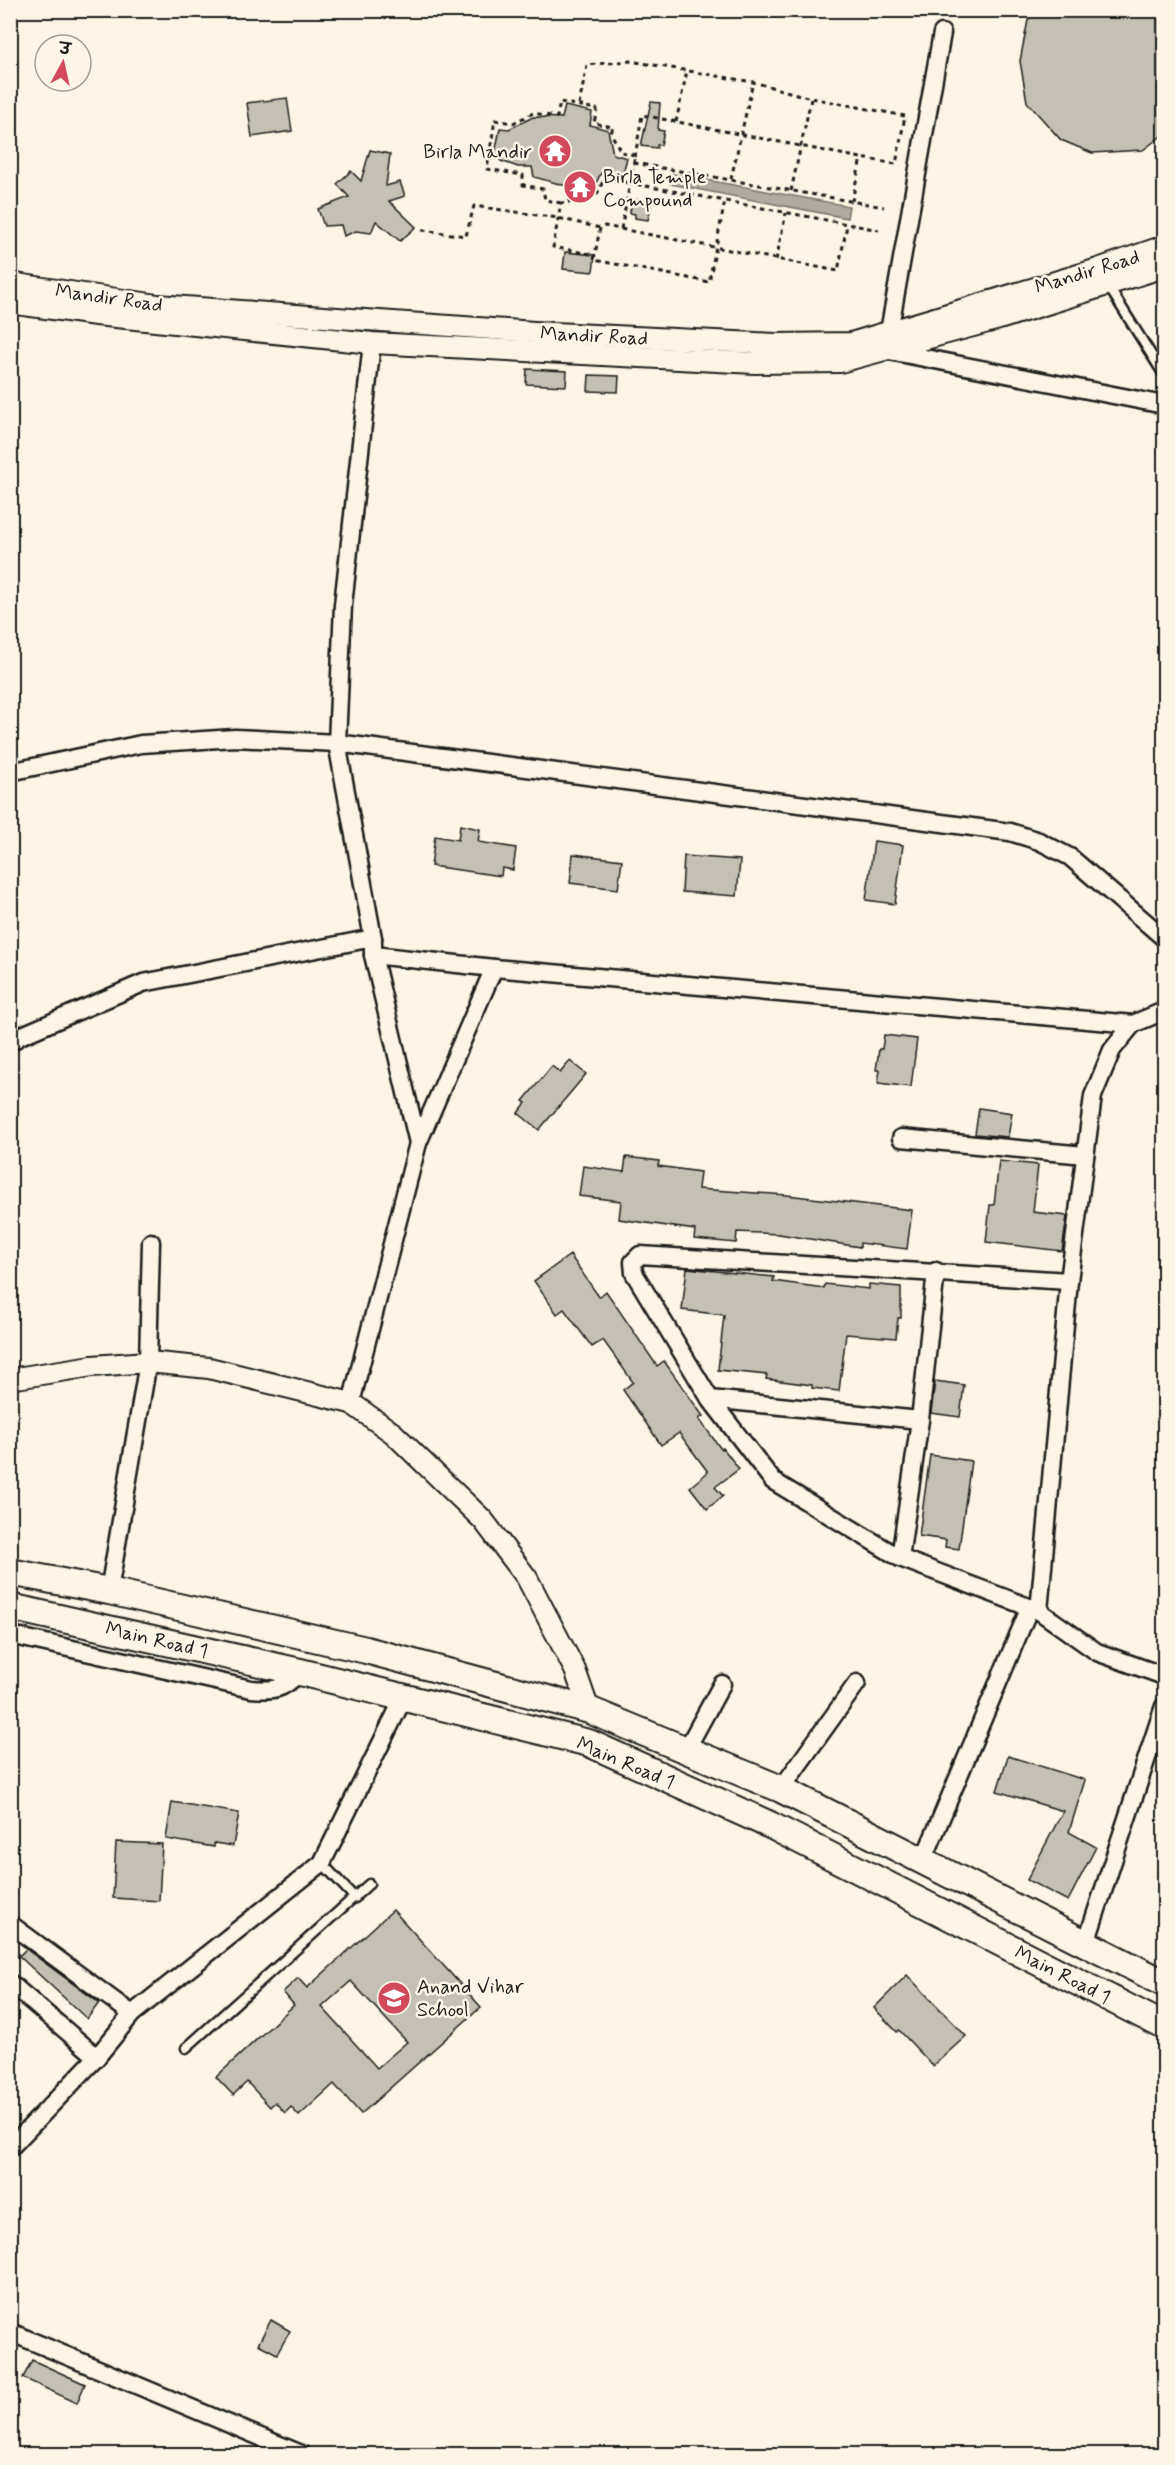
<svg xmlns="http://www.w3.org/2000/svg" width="1175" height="2465" font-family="Mynerve,'Playpen Sans Deva',sans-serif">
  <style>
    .water { fill: #b0aba1; stroke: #75726c; stroke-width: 1.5 }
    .building { fill: #c4c0b3; stroke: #1c1c1c; stroke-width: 1.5; fill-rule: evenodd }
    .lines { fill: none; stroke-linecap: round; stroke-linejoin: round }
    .service-casing { stroke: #1c1c1c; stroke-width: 13 }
    .minor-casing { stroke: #1c1c1c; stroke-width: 21 }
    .tertiary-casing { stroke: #1c1c1c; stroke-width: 24 }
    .primary-casing { stroke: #1c1c1c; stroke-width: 30 }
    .path { stroke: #1c1c1c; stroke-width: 3; stroke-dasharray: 4.5 4.5; stroke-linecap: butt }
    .service { stroke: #fcf5e5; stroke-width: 8 }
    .minor { stroke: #fcf5e5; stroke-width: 16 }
    .tertiary { stroke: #fcf5e5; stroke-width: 20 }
    .primary { stroke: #fcf5e5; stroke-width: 26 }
    .labels { text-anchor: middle; stroke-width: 5; stroke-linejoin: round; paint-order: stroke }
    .poi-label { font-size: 20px; fill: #1c1c1c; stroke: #fcf5e5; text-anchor: start }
    .street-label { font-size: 20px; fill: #1c1c1c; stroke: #fcf5e5 }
  </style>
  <rect width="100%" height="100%" fill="#fcf5e5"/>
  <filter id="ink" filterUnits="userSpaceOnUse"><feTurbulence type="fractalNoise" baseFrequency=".0167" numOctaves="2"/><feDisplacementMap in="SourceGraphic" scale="12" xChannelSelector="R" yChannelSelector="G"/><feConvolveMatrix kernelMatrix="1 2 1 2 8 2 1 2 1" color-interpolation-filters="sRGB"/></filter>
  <g filter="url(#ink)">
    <path class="water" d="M673,174L849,206L847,218L670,184Z"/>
    <g class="building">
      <path d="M1035,10H1164V134L1143,150L1092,153L1061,140L1027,102L1020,61L1028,20Z"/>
      <path d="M287,98L292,131L252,137L247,103Z"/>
      <path d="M651,102L660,103L658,130L664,131L661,145H657V148L641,146Z"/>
      <path d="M565,106L592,112L590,125L608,130L613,154L627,158L622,177L601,173L596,183L589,189L570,183V187L534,177L532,167H518L501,161L495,154L500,128L509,129L533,117L562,118Z"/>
      <path d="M370,150L390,154L386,186L400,182L405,196L389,201L416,227L400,241L376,221L371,233L356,231L344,236L341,225L324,226L318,209L349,197L337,184L351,171L361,181Z"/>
      <path d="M632,199L647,202V206H651L648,220L635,218V214L630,213Z"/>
      <path d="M565,252L595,255L593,272L563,269Z"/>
      <path d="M527,369L567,371L566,386L526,384Z"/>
      <path d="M589,375L619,376L618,392L588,391Z"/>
      <path d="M460,825L480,829L478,842L516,848L513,870L502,868L501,876L431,866L435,836L458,840Z"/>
      <path d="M874,841L903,845L895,904L866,900Z"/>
      <path d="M573,854L622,860L618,889L570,883Z"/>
      <path d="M684,856L740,860L737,896L682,892Z"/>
      <path d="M884,1035L917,1039L911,1087L878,1083L880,1070H876L879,1049H882Z"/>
      <path d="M570,1061L586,1074L539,1130L518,1113L526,1103L523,1101L552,1066L560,1073Z"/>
      <path d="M979,1108L1012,1113L1008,1137L975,1134Z"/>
      <path d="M626,1157L659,1161L658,1166L700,1172L698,1189L787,1195L912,1210L907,1249L860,1243V1247L779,1234L737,1232L736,1243L694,1239L695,1230L619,1219L621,1201L579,1196L583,1166L624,1172Z"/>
      <path d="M999,1161L1038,1165L1033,1212L1067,1216L1062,1251L986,1242L990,1205H994Z"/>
      <path d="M570,1255L599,1297L606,1291L657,1366L664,1361L703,1416L699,1419L721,1449L723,1448L739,1469L715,1487L723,1496L707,1509L690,1487L708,1472L679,1433L661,1445L623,1390L633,1382L603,1340L592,1347L564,1309L557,1314L534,1281Z"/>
      <path d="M687,1268L774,1277L773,1281L824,1288L825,1284L869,1289V1284L901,1287V1318H898L896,1338L846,1334L839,1391L812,1388V1385L766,1379L767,1375L718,1370L724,1315L682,1310Z"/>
      <path d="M935,1381L964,1385L960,1417L931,1413Z"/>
      <path d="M930,1455L971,1461L959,1549L945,1547L946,1540L919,1536Z"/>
      <path d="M1008,1756L1085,1780L1069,1832L1096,1847L1068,1901L1027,1880L1063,1811L997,1791Z"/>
      <path d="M172,1802L239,1813L233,1846L214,1843V1847L166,1839Z"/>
      <path d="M116,1842L162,1844L159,1901L113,1898Z"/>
      <path d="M393,1910L481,2007L361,2114L334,2084L299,2116L291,2107L285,2113L275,2102L270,2107L247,2082L233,2095L216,2077L294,2005L283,1992L298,1978L307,1988ZM351,1981L407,2042L377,2068L322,2007Z"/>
      <path d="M26,1949L99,2003L87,2019L19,1956Z"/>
      <path d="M907,1975L966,2036L933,2066L899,2030L897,2032L874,2008Z"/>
      <path d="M271,2320L290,2331L277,2354L258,2344Z"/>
      <path d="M32,2360L85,2384L77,2403L23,2378Z"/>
    </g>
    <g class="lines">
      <defs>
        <g id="service">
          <path d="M1107,284L1164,375"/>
          <path d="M322,1863L355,1898"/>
          <path d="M186,2048L369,1884"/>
        </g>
        <g id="minor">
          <path d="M889,332L942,33"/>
          <path d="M372,343L343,605L337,743L373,938V955L418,1143"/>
          <path d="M884,350L1164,405"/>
          <path d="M10,772L141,744L235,738L337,743L1010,832L1039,841L1070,857L1164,938"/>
          <path d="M373,955L494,968L1133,1024"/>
          <path d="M10,1043L20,1036L143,983L373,938"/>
          <path d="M901,1138L1085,1155"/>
          <path d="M1069,1281L640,1255L633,1262L634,1273L710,1399L773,1481L900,1558L1039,1611L1097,1652L1164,1676"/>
          <path d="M710,1399L920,1420"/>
          <path d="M351,1403L418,1143L494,968"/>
          <path d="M900,1558L920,1420L936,1271"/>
          <path d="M109,1591L148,1362L151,1242"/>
          <path d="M1039,1611L1069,1281L1093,1096L1112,1050L1133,1024L1164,1011"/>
          <path d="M10,1635L251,1689C275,1691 282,1690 300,1672"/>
          <path d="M686,1750L722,1684"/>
          <path d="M781,1789L857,1683"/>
          <path d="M923,1861L1030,1607"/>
          <path d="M10,1924L132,2014"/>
          <path d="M1086,1943L1164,1706"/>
          <path d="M10,1983L97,2057"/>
          <path d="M10,2148L97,2057L132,2014L322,1863L404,1697"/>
          <path d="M10,2332L301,2454"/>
        </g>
        <g id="tertiary">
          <path d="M10,283L157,305L534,332L776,344L851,343L1098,269L1164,246"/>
          <path d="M10,303L96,315L372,343L755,363L840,362L999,319L1164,267"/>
          <path d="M10,1379L92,1366L148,1362L209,1368L351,1403L393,1433L483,1520L527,1578L575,1670L589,1710"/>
        </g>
        <g id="primary">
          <path d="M10,1572L109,1591L366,1650L589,1710L781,1789L1164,1983"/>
          <path d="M10,1607L300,1672L589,1743L770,1825L1164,2026"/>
        </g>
      </defs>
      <use href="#service" class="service-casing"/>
      <use href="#minor" class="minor-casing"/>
      <use href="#tertiary" class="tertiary-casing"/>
      <use href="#primary" class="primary-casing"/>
      <g class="path">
        <path d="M579,105L587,65L630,61L753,82L811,98L905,116L896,164L861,158"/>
        <path d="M676,122L687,71"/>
        <path d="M635,157L642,115L861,158L852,201"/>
        <path d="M634,163L884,207"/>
        <path d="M731,179L753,82"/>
        <path d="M791,191L811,99"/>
        <path d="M561,203L545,200L543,189L523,185V175L487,169L495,120L513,123L533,113L557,117L560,102L597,109L594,123L613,127L611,133L621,152L635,155L630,183L604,179L597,194L579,191L573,192L569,203H561L553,247L595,255"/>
        <path d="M600,228L594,260L709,282L725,201"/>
        <path d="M621,229L630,183L879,230"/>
        <path d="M422,230L466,236L474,206L558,218L600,228L605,226L838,271L847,225"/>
        <path d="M776,260L786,213"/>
      </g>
      <use href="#service" class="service"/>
      <use href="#minor" class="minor"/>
      <use href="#tertiary" class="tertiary"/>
      <use href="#primary" class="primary"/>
    </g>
  </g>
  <defs>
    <symbol id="temple-disc" viewBox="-11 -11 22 22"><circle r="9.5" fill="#d1495b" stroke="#fcf5e5"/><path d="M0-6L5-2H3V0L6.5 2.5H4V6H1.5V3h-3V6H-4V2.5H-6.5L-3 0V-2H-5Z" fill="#fff"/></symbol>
    <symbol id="school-disc" viewBox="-11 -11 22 22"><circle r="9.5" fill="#d1495b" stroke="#fcf5e5"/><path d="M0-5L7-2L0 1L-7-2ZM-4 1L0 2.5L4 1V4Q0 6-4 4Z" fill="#fff"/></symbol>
  </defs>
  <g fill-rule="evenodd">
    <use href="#temple-disc" x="536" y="132" width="38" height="38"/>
    <use href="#temple-disc" x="561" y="168" width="38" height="38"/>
    <use href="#school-disc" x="375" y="1979" width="38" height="38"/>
  </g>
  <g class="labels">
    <g class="poi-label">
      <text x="532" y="158" text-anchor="end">Birla Mandir</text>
      <text x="603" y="183">Birla Temple<tspan x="603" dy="23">Compound</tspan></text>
      <text x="417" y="1993">Anand Vihar<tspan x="417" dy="23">School</tspan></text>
    </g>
    <g class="street-label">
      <text transform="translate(1087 271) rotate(-17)" y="7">Mandir Road</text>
      <text transform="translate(109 297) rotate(8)" y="7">Mandir Road</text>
      <text transform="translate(594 335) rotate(3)" y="7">Mandir Road</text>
      <text transform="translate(157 1639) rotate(13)" y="7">Main Road 1</text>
      <text transform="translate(626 1762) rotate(23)" y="7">Main Road 1</text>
      <text transform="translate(1063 1974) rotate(27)" y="7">Main Road 1</text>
    </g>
  </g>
  <rect width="1175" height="2465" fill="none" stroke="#fcf5e5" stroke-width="36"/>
  <rect x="18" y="18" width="1139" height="2429" fill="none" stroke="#1c1c1c" stroke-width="2" filter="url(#ink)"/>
  <g transform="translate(63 63) rotate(8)"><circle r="28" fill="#fcf5e5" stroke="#a29e95" stroke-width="1.5"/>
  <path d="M0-4.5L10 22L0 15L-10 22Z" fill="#d1495b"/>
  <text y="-9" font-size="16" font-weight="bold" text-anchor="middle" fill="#1c1c1c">उ</text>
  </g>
</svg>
